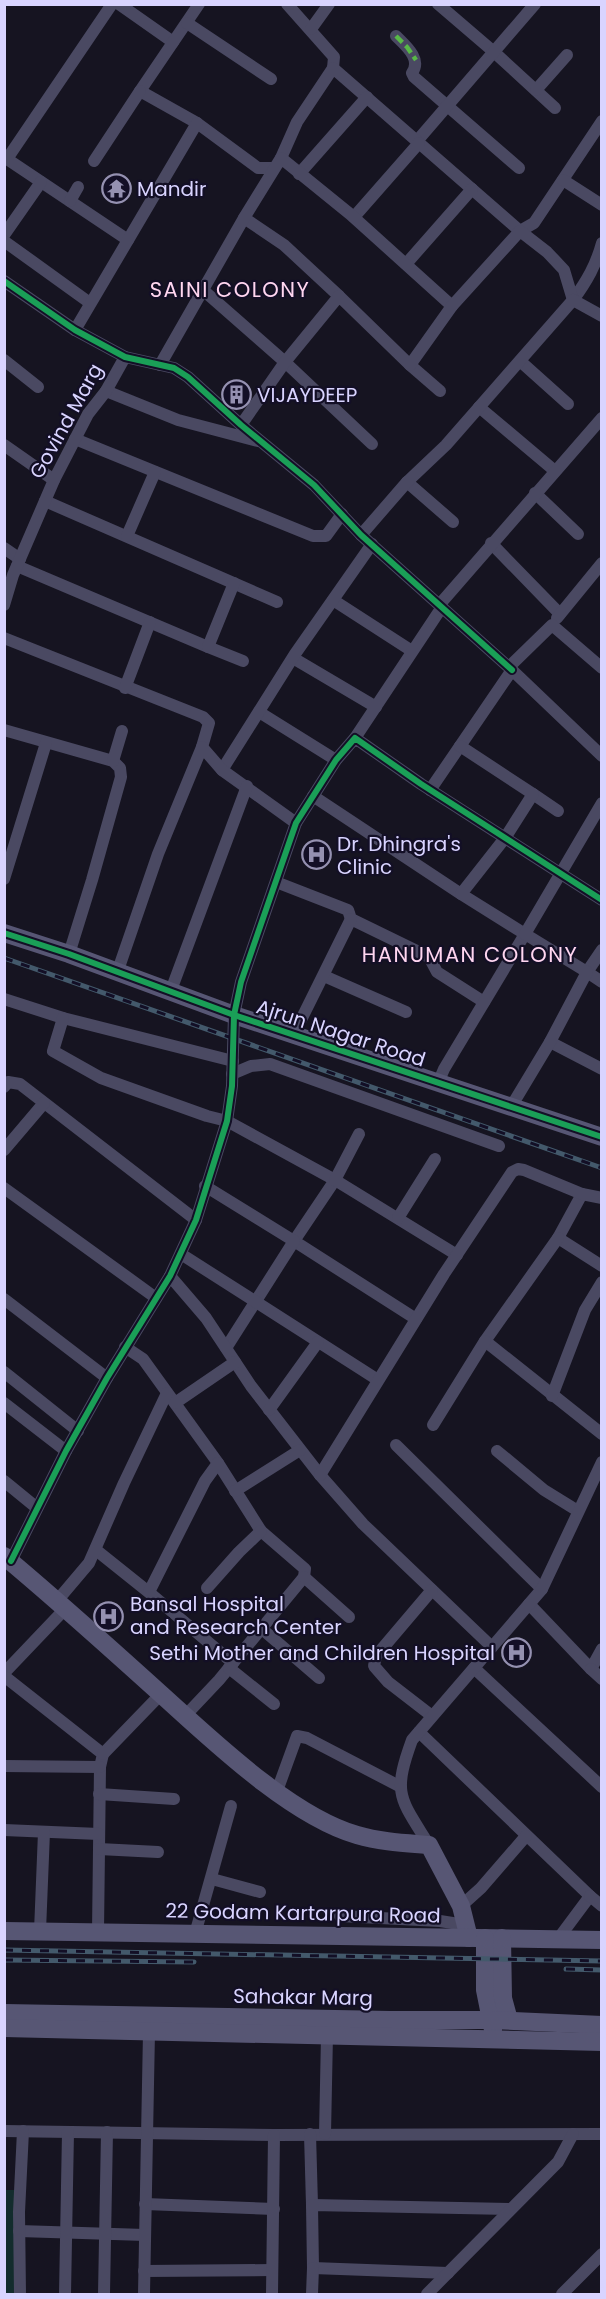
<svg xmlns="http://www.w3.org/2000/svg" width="606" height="2299" font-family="Poppins,sans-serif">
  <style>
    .green { fill: #132c2d }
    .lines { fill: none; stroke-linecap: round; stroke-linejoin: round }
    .street { stroke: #4a4962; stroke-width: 12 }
    .secondary { stroke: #575674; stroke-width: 18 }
    .rail-casing { stroke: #43596b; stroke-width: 5 }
    .rail { stroke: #130f26; stroke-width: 3; stroke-dasharray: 9; stroke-linecap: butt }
    .quiet { stroke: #58b947; stroke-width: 4.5; stroke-dasharray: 9 4.5; stroke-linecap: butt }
    .cycleway-casing { stroke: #130f26; stroke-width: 10 }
    .cycleway { stroke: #1a9f57; stroke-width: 6 }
    .labels { text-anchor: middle; stroke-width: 4.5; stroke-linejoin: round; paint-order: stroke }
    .poi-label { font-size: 20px; fill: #d9d4ff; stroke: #130f26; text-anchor: start }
    .street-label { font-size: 20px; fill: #d9d4ff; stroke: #130f26 }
    .neighbourhood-label { font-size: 21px; letter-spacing: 1.5px; fill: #ffd6f0; stroke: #130f26 }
  </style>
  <rect width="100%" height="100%" fill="#161421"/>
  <path class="green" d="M5,2190H17L16,2294H5Z"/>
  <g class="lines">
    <g class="street">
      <path d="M112,4L7,159L128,240"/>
      <path d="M119,4L173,42"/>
      <path d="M199,4L140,91L197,123L258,168H274"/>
      <path d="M287,4L334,57L333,68"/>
      <path d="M438,4L494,52L555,108"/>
      <path d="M187,23L271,79"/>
      <path d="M311,29L329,4"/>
      <path d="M396,36C406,46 422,59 412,73L414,77L519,168"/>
      <path d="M536,90L567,55"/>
      <path d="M417,141L535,4"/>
      <path d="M281,158L297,122L333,68L520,231L534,223L602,121"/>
      <path d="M94,161L140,91"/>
      <path d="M299,174L367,97"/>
      <path d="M563,180L602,205"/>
      <path d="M70,201L78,187"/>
      <path d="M354,217L419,143"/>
      <path d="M244,218L284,245L339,296"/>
      <path d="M4,235L41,182"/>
      <path d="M4,241L90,303"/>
      <path d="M406,264L472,189"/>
      <path d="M4,281L75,330L125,357L174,368L188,377L241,425L314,485L361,535L512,670"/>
      <path d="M203,290L285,362L372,444"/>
      <path d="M573,300C587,281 596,265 602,243"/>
      <path d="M75,330L197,123"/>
      <path d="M4,360L38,387"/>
      <path d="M520,361L568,404"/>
      <path d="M160,365L244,218L281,158L350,214L452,306"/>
      <path d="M410,365L440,391"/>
      <path d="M106,391L178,420L258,441"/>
      <path d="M479,407L555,471"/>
      <path d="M241,425L285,362L339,296L410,365L452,306L520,231L547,252L564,270L573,300"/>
      <path d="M75,439L313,536H326L342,514"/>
      <path d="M4,445L54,480"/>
      <path d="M407,482L453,522"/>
      <path d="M535,493L578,534"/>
      <path d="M45,501L277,602"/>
      <path d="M361,535L407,482L446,445L573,300L602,316"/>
      <path d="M127,536L155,472"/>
      <path d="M491,543L560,614"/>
      <path d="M4,548L20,559"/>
      <path d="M17,566L208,647"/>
      <path d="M234,583L208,647L243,661"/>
      <path d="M333,600L412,651"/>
      <path d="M440,604L602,418"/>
      <path d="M4,605L13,575L54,480L88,414L106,391L125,357"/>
      <path d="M557,618L602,563"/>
      <path d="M4,638L203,717L209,723L202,747"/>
      <path d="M293,658L376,707"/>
      <path d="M509,667L552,625L602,668"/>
      <path d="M125,688L150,622"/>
      <path d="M259,712L336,760"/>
      <path d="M4,730L113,761L120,768L121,777L92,880L69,954"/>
      <path d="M355,738L442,607"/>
      <path d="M113,761L122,731"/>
      <path d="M222,770L295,654L372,544"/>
      <path d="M430,790L512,670L602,756"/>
      <path d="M533,794L558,811"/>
      <path d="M313,796L461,894"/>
      <path d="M4,879L46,743"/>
      <path d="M276,882L348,910L351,919L429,957L437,972L484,1002"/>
      <path d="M602,950L587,972L602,982"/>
      <path d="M117,973L158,854L202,747L222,770L296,823"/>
      <path d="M324,976L406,1012"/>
      <path d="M170,993L247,786"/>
      <path d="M4,999L63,1018L233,1061"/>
      <path d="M63,1018L53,1051L101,1078L207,1116L227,1121L335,1180L294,1241L416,1319"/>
      <path d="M294,1034L351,919"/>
      <path d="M550,1042L602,1069"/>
      <path d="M232,1074L251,1066L270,1064L499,1146"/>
      <path d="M438,1083L444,1069L525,934L461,894L505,838L533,794L460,746"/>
      <path d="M4,1087L8,1082L20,1084L196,1220"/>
      <path d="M511,1107L550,1042L587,972L525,934L602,803"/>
      <path d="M359,1134L335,1180L457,1255"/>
      <path d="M4,1150L44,1103"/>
      <path d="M205,1186L294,1241L226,1348"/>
      <path d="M4,1188L156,1298"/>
      <path d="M582,1194L558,1238L602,1266"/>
      <path d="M398,1218L435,1159"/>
      <path d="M558,1238L485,1341L602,1434"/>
      <path d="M181,1254L378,1380"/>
      <path d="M170,1276L206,1318L251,1386L320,1475L363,1524L492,1647"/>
      <path d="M4,1299L107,1378"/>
      <path d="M125,1347L143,1359L218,1463L261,1531L305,1569L304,1577L219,1680L185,1716"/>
      <path d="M4,1372L78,1431"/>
      <path d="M552,1396L585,1310L602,1282"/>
      <path d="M4,1403L66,1451"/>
      <path d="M175,1403L235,1362"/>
      <path d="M269,1410L318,1342"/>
      <path d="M433,1425L485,1341"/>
      <path d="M396,1445L542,1589"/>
      <path d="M497,1451L544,1490L578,1511"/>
      <path d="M320,1475L444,1274L512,1172L518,1169L524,1170L582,1194L602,1198"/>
      <path d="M4,1481L37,1508"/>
      <path d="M235,1491L300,1450"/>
      <path d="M96,1550L151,1594L233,1663"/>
      <path d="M11,1561L66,1451L107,1378L170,1276L196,1220L227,1121L232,1086L234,1015L241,982L296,823L336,760L355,738L421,784L602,900"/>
      <path d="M304,1577L349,1617"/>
      <path d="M207,1588L239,1552L261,1531"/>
      <path d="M149,1592L205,1481L218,1463"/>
      <path d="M56,1602L89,1563L124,1483L167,1393"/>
      <path d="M529,1604L591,1669L602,1649"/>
      <path d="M262,1629L319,1678"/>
      <path d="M229,1668L274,1704"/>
      <path d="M474,1668L602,1787"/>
      <path d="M591,1669L602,1679"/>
      <path d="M4,1673L65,1609"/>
      <path d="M4,1676L103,1754L100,1767L98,1932"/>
      <path d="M432,1716L388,1682L374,1666L376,1656L432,1590"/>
      <path d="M419,1732L590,1896L558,1939"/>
      <path d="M103,1754L161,1694"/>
      <path d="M4,1766L100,1767"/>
      <path d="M277,1791L297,1736L307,1738L399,1786"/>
      <path d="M99,1794L174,1799"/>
      <path d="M4,1830L99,1834"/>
      <path d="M429,1845C400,1798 392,1795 412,1740L542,1589L602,1462"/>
      <path d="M99,1849L158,1852"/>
      <path d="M212,1879L260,1892"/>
      <path d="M590,1896L602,1906"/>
      <path d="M461,1906L481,1888L526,1836"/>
      <path d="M340,1916L440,1921L465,1925"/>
      <path d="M40,1931L44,1832"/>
      <path d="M195,1934L231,1806"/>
      <path d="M4,2131L274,2135L602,2134"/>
      <path d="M310,2134L312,2205"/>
      <path d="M325,2134L327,2035"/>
      <path d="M145,2204L274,2209"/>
      <path d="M19,2231L145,2235"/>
      <path d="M144,2271L272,2270"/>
      <path d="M448,2273L313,2268L312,2205L509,2209"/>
      <path d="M20,2294L19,2212L23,2131"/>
      <path d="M65,2294L68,2132"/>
      <path d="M104,2294L107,2132"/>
      <path d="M144,2294L149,2032"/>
      <path d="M272,2294L274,2135"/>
      <path d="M312,2294L313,2268"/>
      <path d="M427,2294L558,2162L573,2134"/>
      <path d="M562,2294L602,2254"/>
    </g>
    <g class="secondary">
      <path d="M4,933L69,954L234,1015L602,1137"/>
      <path d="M4,1556C58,1601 110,1648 162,1695C213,1741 291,1816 357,1835C381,1842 405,1843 429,1845L461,1906L469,1938"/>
      <path d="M4,1931L602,1940"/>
      <path d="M485,1938V1990L493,2030"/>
      <path d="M502,1938L503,1998L509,2020"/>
      <path d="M4,2013L390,2020H491L602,2025"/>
      <path d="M4,2028L602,2042"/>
    </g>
    <defs>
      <g id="rail">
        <path d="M4,958L602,1168"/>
        <path d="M4,1950L602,1961"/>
        <path d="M4,1960L194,1962"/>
        <path d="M566,1969L602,1970"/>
      </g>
    </defs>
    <use href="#rail" class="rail-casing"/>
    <use href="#rail" class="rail"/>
    <path class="quiet" d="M396,36L407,47L416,60"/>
    <defs>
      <g id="cycleway">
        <path d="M4,281L75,330L125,357L174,368L188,377L241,425L314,485L361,535L512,670"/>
        <path d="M4,933L69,954L234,1015L602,1137"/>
        <path d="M11,1561L66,1451L107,1378L170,1276L196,1220L227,1121L232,1086L234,1015L241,982L296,823L336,760L355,738L421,784L602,900"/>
      </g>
    </defs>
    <use href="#cycleway" class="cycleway-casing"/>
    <use href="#cycleway" class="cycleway"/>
  </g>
  <defs>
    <symbol id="temple-ring" viewBox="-11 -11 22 22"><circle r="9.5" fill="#130f26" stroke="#9591b1" stroke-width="1.5"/><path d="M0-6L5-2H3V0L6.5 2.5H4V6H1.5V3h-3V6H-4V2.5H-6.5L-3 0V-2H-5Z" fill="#9591b1"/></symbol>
    <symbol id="building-ring" viewBox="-11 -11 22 22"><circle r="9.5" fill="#130f26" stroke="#9591b1" stroke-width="1.5"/><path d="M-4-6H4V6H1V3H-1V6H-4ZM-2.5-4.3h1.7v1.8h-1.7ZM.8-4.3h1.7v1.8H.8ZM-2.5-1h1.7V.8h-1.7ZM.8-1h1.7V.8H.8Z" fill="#9591b1"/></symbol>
    <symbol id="hospital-ring" viewBox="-11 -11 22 22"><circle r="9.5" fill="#130f26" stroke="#9591b1" stroke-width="1.5"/><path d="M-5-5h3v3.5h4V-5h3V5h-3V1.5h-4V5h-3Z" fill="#9591b1"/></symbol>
  </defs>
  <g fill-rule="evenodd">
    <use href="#temple-ring" x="100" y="172" width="33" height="33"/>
    <use href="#building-ring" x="220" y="378" width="33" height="33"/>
    <use href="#hospital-ring" x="300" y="838" width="33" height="33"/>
    <use href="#hospital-ring" x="92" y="1600" width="33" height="33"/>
    <use href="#hospital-ring" x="500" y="1636" width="33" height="33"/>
  </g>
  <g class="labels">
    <g class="poi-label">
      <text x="137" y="196">Mandir</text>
      <text x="257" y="402">VIJAYDEEP</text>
      <text x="337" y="851">Dr. Dhingra's<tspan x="337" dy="23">Clinic</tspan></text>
      <text x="130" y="1611">Bansal Hospital<tspan x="130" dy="23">and Research Center</tspan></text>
      <text x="495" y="1660" text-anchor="end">Sethi Mother and Children Hospital</text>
    </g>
    <g class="street-label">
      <text transform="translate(66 421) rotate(-61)" y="7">Govind Marg</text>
      <text transform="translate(341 1033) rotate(18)" y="7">Ajrun Nagar Road</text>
      <text transform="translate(303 1913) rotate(1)" y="7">22 Godam Kartarpura Road</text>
      <text transform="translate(303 1997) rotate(1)" y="7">Sahakar Marg</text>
    </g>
    <g class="neighbourhood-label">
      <text x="230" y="297">SAINI COLONY</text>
      <text x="470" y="962">HANUMAN COLONY</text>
    </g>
  </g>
  <rect width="606" height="2299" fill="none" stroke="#d9d4ff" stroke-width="12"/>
</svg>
